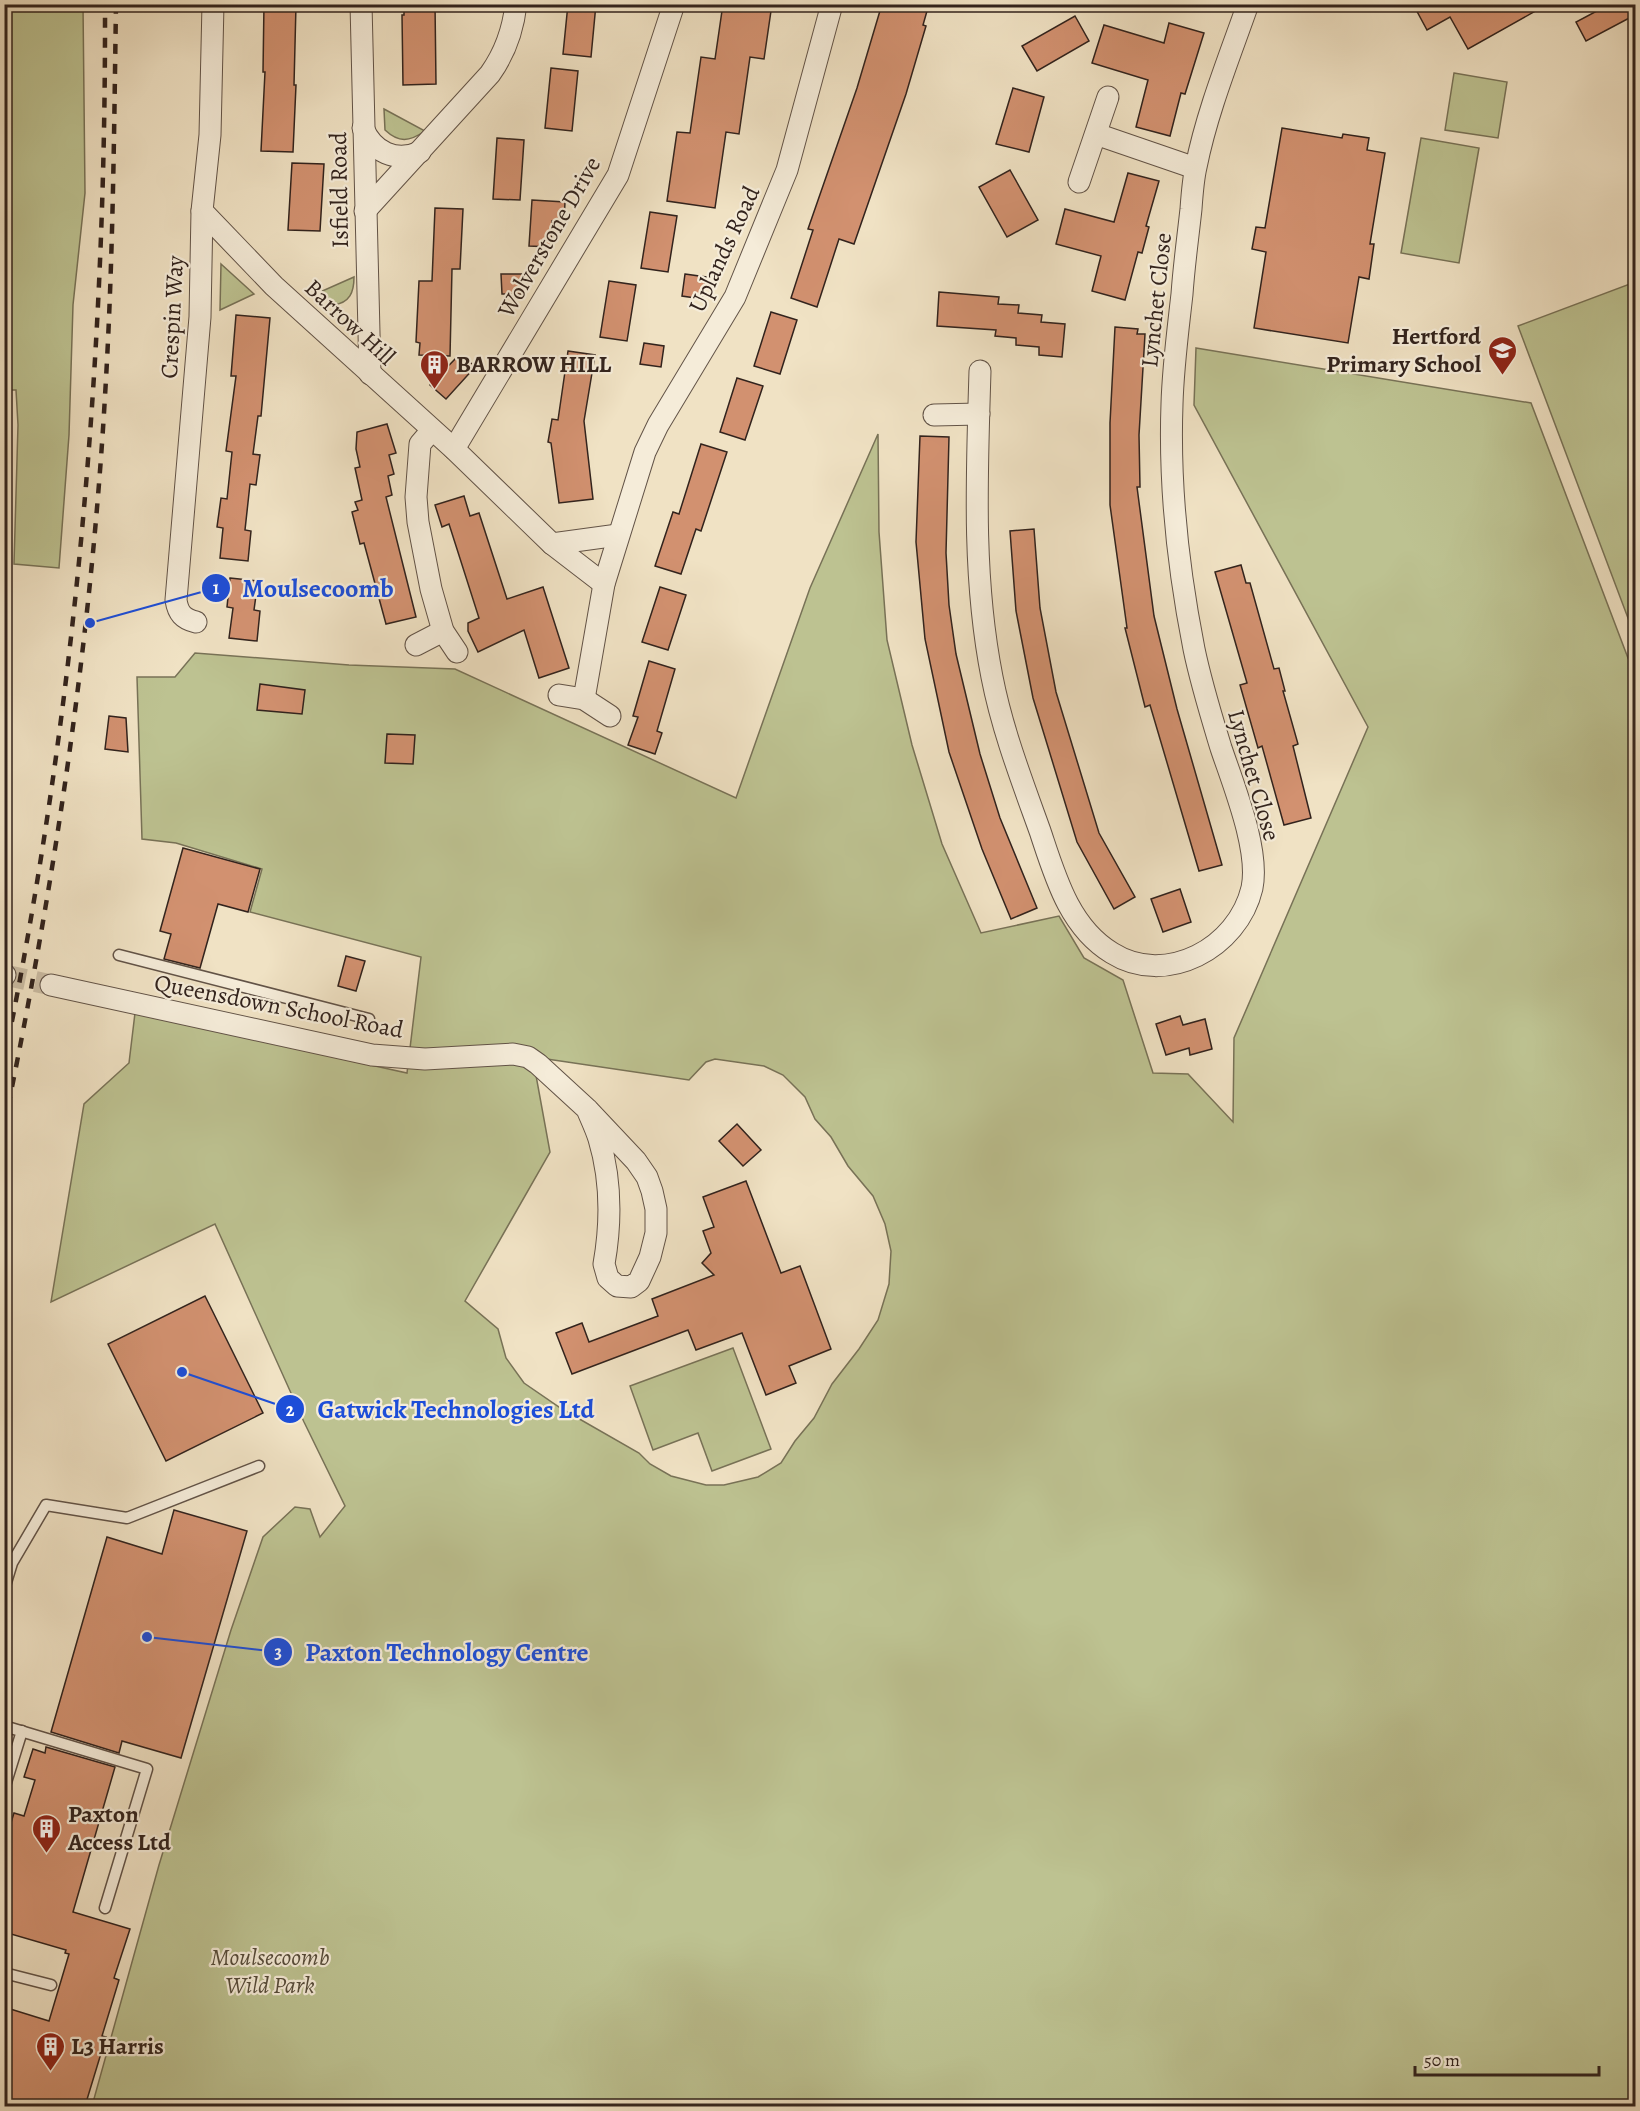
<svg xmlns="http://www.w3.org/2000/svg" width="1640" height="2111" font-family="Alegreya,serif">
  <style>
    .green { fill: #bdc291; stroke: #787257; stroke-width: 1.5; fill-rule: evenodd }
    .building { fill: #d29170; stroke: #32231d; stroke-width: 1.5 }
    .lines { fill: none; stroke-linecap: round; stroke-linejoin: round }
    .minor-tunnel { stroke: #cabca3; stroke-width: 21; stroke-dasharray: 21 10; stroke-linecap: butt }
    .service-casing { stroke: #625347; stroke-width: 13 }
    .minor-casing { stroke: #625347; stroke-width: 23 }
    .service { stroke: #f5ecd9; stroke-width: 10 }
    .minor { stroke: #f5ecd9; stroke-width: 21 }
    .rail { stroke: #32231d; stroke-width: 4.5; stroke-dasharray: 10 10; stroke-linecap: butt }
    .labels { text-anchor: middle; stroke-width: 4.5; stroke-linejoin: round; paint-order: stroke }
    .street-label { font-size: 24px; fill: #32231d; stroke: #f5ecd9 }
    .poi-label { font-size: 24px; font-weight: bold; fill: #32231d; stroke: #f5ecd9; text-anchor: start }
    .park-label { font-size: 24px; font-style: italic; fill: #554b3a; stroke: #f5ecd9 }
    .leader { fill: none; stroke: #1d4ed8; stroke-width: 2 }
    .callout-dot { fill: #1d4ed8; stroke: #f5ecd9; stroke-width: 2 }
    .mark-label { font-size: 18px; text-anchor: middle; font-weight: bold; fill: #fff }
    .callout-label { font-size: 26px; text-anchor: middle; font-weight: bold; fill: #1d4ed8; stroke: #f5ecd9; stroke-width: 4.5; stroke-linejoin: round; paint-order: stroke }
  </style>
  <rect width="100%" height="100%" fill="#f0e2c4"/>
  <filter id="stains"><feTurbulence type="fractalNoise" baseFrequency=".00333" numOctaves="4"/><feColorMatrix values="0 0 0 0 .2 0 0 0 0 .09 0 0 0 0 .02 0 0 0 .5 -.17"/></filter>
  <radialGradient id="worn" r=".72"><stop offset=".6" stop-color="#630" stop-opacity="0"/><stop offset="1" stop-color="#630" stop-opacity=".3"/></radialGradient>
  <g class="green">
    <path d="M5,4L83,5L85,193L73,305L69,435L59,568L14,564L18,425L16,390H4Z"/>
    <path d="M1454,73L1507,82L1498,138L1445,130Z"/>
    <path d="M384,109L425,131C409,142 399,143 385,130Z"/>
    <path d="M1421,138L1479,148L1459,263L1401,253Z"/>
    <path d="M221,264L254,294L220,310Z"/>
    <path d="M354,277C354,292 350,303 333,305L320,292Z"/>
    <path d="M1635,282L1636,633L1634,634L1518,326Z"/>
    <path d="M1196,348L1531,403L1628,658L1635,656V2106H92L159,1865L231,1630L263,1537L295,1507L310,1509L320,1537L345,1506L304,1422L215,1224L51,1302L84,1104L129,1063L135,1013L407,1073L421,957L250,912L262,869L176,843L142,839L137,677H175L195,653L349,665L455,669L736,798L810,588L878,434L879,532L887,640L912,745L942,844L981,933L1059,916L1084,958L1123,980L1153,1073L1188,1074L1233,1122L1234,1038L1368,727L1194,405ZM540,1058L689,1080L706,1062L715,1059L764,1066L783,1075L805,1097L815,1119L831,1137L848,1166L873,1196L885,1224L891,1251L889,1284L878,1320L859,1349L832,1384L814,1418L795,1441L781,1463L758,1477L724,1485H706L671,1476L650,1464L639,1453L562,1409L524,1383L506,1358L498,1329L465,1301L550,1152L535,1070Z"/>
    <path d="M733,1348L771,1449L712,1471L698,1433L653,1450L630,1386Z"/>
  </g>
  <g class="building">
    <path d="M264,4L296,5L294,85H296L293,152L261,151L265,72H263Z"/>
    <path d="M404,4H435L436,84L403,85L402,15H404Z"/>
    <path d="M568,4H596L591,57L563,54Z"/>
    <path d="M723,4H772L764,59L750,57L739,134L726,132L715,208L667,201L677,132L690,133L701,57L715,59Z"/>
    <path d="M882,4H929L923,25L926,26L906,94L854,244L839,239L817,307L791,298L813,230L808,229L857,88Z"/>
    <path d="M1413,4H1548L1468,49L1450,17L1427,30Z"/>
    <path d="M1610,4H1635V15L1586,41L1576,22Z"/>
    <path d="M1075,16L1089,41L1037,71L1022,46Z"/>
    <path d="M1169,23L1204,33L1185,94L1181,93L1170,136L1136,127L1148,80L1092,63L1104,25L1164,43Z"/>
    <path d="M551,68L578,71L572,131L545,128Z"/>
    <path d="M1013,88L1044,97L1029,152L996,144Z"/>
    <path d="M1282,128L1342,138L1343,134L1369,138L1367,150L1385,153L1370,244H1374L1369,279L1359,277L1348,343L1254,328L1266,252L1252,249L1256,227L1265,228Z"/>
    <path d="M497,138L524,140L520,200L493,199Z"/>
    <path d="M292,163L324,164L320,231L288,230Z"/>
    <path d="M1010,170L1038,220L1007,237L979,187Z"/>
    <path d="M1128,173L1159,181L1146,226L1149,227L1142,253L1138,252L1125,300L1092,291L1101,256L1056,244L1065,209L1114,222Z"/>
    <path d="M532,200L565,202L564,222L552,221L551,247L529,246Z"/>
    <path d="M435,208L463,209L460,269H452L450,356L419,355L420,343L416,342L419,281H432Z"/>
    <path d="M650,212L677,216L668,272L641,268Z"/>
    <path d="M501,274H522V294H502Z"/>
    <path d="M685,274L706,277L702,299L682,296Z"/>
    <path d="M609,281L636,285L627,341L600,337Z"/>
    <path d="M939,292L999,297L998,304L1019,305L1018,313L1042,315L1041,322L1065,324L1062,357L1039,355V347L1016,345V338L995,336L996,330L937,326Z"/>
    <path d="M771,312L797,320L780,374L754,366Z"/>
    <path d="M236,315L270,318L261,416H258L253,454L260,455L256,485L250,484L245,530L251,531L248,561L220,558L223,528L217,527L221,498L227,499L232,452L226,451L236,376H231Z"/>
    <path d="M1115,327L1138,329L1137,334H1145L1139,435L1140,487H1137L1154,616L1177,709L1222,865L1199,871L1150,705L1145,707L1125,628H1127L1110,505V423Z"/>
    <path d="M644,343L664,346L661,367L640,364Z"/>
    <path d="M568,351L595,355L584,421L593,499L559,503L551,443L548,442L552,419L558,420Z"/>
    <path d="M458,356L476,366L446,399L430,385Z"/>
    <path d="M737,378L763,386L745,440L720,432Z"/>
    <path d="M387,424L396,453L389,455L394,474L388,476L392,495L386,497L416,617L386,624L364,543L360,544L352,512L358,510L355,502L362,500L355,468L360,467L356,449L357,432Z"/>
    <path d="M920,436L949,437L946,553L949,605L956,654L980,754L1000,818L1037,908L1011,919L982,849L949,752L925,639L916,542Z"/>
    <path d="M701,444L727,452L701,531L696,529L681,574L655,566L673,512L679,514Z"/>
    <path d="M464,496L470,516L479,513L507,599L543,587L569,668L539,678L524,630L478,652L468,631V623L479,618L449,524L442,527L435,505Z"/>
    <path d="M1034,529L1040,608L1056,692L1099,833L1135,897L1114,909L1077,842L1033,698L1016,611L1010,531Z"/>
    <path d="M1241,565L1246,583H1250L1274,669L1279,668L1285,691H1283L1298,744L1293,746L1311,818L1284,825L1262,746L1258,748L1240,685L1247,683L1215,572Z"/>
    <path d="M230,578L258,581L254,610L260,611L257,641L229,638L233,608L227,607Z"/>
    <path d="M660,587L686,595L668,650L642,642Z"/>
    <path d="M649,661L675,669L657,731L662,733L655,754L628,745L638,717L633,716Z"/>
    <path d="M260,684L305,690L302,714L257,710Z"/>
    <path d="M109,716L126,718L128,752L105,749Z"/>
    <path d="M387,734L415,735L413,764L385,763Z"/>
    <path d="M183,848L260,869L248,912L218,904L200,968L164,959L171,934L160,931Z"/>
    <path d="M1180,889L1191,922L1163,932L1151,899Z"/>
    <path d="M346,956L365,961L356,991L338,986Z"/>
    <path d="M1180,1016L1183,1025L1205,1019L1212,1049L1190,1055L1189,1048L1166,1055L1156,1024Z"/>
    <path d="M737,1124L761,1150L743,1166L719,1141Z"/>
    <path d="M746,1181L781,1273L800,1266L831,1349L789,1366L796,1383L766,1395L742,1333L696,1350L688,1330L572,1374L556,1333L582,1323L589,1342L658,1316L652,1299L714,1275L702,1263L711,1253L703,1231L714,1227L703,1197Z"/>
    <path d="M205,1296L263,1413L166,1461L108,1344Z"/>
    <path d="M174,1510L247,1531L181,1758L122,1741L119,1753L51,1732L107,1537L162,1554Z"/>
    <path d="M46,1747L115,1767L73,1912L130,1929L114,1978L119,1980L102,2036L106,2037L85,2106H4V2007L49,2021L69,1954L65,1953L66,1950L4,1932V1884L10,1865L4,1863V1845L14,1813L24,1816L35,1780L24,1777L33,1749L45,1753Z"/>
  </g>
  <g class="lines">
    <path class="minor-tunnel" d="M5,975L51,985"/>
    <defs>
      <g id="service">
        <path d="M119,955L369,1019"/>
        <path d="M4,1589L12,1563L46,1505L127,1518L259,1466"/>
        <path d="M4,1726L147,1769L105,1908"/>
        <path d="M4,1789L22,1731"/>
        <path d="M4,1973L51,1985"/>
      </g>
      <g id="minor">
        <path d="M361,4L370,374"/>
        <path d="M363,128C373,152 396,163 420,152"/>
        <path d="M1096,134L1195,168"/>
        <path d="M1079,182L1108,97"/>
        <path d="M202,211L274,286L454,449L552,544L604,584"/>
        <path d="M365,211L490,74C505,53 513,31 516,4"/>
        <path d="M980,371C977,473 972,576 992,677C1002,729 1022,781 1040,831C1055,876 1069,927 1112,953C1166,987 1238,948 1252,888C1260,850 1233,784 1221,748C1211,715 1201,683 1194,649C1178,568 1169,486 1172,404C1173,367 1178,330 1182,294C1184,265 1188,237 1191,209C1192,195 1193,180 1196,167C1207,112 1229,58 1248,4"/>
        <path d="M934,415L979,414"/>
        <path d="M432,430L420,444L416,497L418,522L431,589L443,631L457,652"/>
        <path d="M454,449L618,175L674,4"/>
        <path d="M552,544L618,535"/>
        <path d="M196,622C183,619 178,613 176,600L200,317L202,211L210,135L213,4"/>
        <path d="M416,645L443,631"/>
        <path d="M559,695L584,699L610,716"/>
        <path d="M584,699L604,584L645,452L658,425L735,297L787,170L832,4"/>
        <path d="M4,974L5,975"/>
        <path d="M51,985L372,1055L425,1059L513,1054L528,1057L538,1064L587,1109L636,1161L647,1177L652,1191L656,1209V1233L650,1257L639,1281L631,1287L617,1286L608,1278L604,1264C611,1224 611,1179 599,1139C596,1129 591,1119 587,1109"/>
      </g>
    </defs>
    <use href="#service" class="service-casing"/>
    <use href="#minor" class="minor-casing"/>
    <use href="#service" class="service"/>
    <use href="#minor" class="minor"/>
    <g class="rail">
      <path d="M4,1061C75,715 106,358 105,4"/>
      <path d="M4,1126C54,886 91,640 105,396C113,265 114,135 116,4"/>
    </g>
  </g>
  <defs>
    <symbol id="school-pin" viewBox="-11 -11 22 30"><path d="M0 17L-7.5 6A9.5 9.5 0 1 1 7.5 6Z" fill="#8f2418" stroke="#f5ecd9"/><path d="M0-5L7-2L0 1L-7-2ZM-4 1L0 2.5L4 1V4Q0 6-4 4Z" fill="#fff"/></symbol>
    <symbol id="building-pin" viewBox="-11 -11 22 30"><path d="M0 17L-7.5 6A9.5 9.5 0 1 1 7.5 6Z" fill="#8f2418" stroke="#f5ecd9"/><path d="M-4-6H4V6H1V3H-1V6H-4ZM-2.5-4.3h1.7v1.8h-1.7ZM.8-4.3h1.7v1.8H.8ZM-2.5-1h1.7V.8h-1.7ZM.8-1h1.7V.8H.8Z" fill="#fff"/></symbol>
  </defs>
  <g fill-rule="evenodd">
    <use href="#school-pin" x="1486" y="334" width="33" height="45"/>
    <use href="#building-pin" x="418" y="348" width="33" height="45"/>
    <use href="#building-pin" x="30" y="1812" width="33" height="45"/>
    <use href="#building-pin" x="34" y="2030" width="33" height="45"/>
  </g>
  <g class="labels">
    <g class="street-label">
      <text transform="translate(339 190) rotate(-91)" y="8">Isfield Road</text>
      <text transform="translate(549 237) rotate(-60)" y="8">Wolverstone Drive</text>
      <text transform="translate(724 249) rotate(-65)" y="8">Uplands Road</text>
      <text transform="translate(1156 300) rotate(-84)" y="8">Lynchet Close</text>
      <text transform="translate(172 317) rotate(-87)" y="8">Crespin Way</text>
      <text transform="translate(350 322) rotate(43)" y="8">Barrow Hill</text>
      <text transform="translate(1254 775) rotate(74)" y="8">Lynchet Close</text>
      <text transform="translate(279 1006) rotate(11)" y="8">Queensdown School Road</text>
    </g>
    <g class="poi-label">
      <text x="1481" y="344" text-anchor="end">Hertford<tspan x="1481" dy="28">Primary School</tspan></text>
      <text x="456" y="372">BARROW HILL</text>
      <text x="68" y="1822">Paxton<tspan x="68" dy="28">Access Ltd</tspan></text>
      <text x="71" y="2054">L3 Harris</text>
    </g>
    <g class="park-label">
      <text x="270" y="1965">Moulsecoomb<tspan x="270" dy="28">Wild Park</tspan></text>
    </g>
  </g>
  <path class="leader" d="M90 623L216 588M182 1372L290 1409M147 1637L278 1652"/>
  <g class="callout-dot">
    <circle cx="90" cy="623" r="6"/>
    <circle cx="182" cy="1372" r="6"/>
    <circle cx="147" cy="1637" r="6"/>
    <circle cx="216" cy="588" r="15"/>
    <circle cx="290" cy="1409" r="15"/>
    <circle cx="278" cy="1652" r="15"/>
  </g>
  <g class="mark-label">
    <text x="216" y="594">1</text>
    <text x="290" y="1416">2</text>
    <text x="278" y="1658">3</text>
  </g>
  <g class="callout-label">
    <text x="318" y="597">Moulsecoomb</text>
    <text x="456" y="1418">Gatwick Technologies Ltd</text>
    <text x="447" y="1661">Paxton Technology Centre</text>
  </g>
  <rect width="1640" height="2111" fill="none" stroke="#f0e2c4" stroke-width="24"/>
  <rect x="6" y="6" width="1628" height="2099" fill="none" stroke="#32231d" stroke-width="3"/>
  <rect x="12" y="12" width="1616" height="2087" fill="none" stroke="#32231d" stroke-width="1.5"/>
  <path d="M1415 2066v9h184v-9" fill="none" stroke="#32231d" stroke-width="3"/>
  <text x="1424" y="2066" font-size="18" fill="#32231d" stroke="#f5ecd9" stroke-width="4.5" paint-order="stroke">50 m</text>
  <rect width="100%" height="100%" filter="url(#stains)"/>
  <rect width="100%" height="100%" fill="url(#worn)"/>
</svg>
